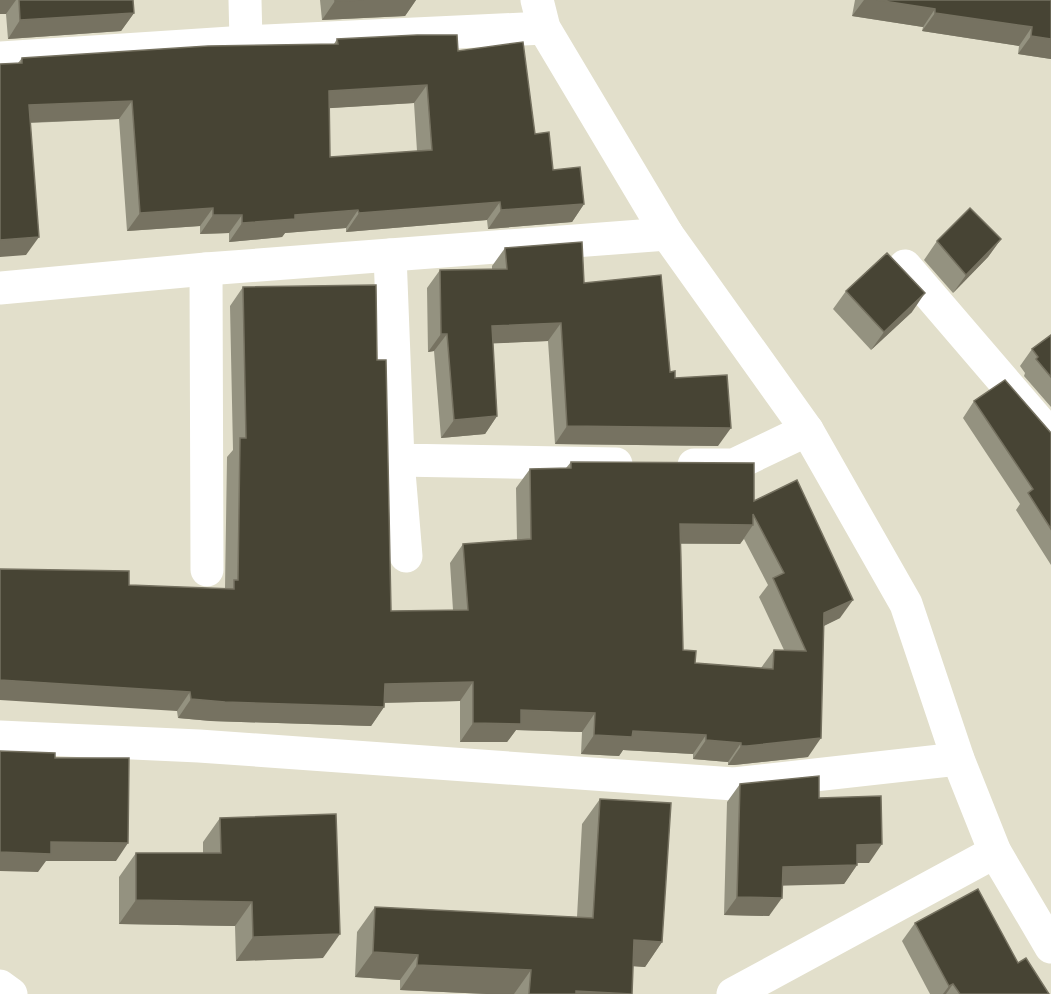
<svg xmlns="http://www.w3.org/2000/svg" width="1051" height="994" font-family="Spectral,serif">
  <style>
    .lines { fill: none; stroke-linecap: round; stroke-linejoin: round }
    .minor { stroke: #fff; stroke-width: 33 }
    .wall { fill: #949280; fill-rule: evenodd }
    .shaded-wall { fill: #767261 }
    .building { fill: #474434; stroke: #767261; stroke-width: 1.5; fill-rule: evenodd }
  </style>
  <rect width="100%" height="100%" fill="#e2dfcb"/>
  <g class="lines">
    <g class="minor">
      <path d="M245,0L246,42"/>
      <path d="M537,0L544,28L667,234L807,430L906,604L958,759L995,852L1051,947"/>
      <path d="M0,58L246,42L544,28"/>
      <path d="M390,255L398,460L616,464"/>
      <path d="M905,266L1051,436"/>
      <path d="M206,269L207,570"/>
      <path d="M0,288L206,269L667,234"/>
      <path d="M398,460L406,556"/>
      <path d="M694,465H734L807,430"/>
      <path d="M0,737L199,746L734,784L958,759"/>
      <path d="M0,986L11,994"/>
      <path d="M733,994L995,852"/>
    </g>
  </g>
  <g class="wall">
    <path d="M0,0H133L134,13L121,31L8,39L6,14Z"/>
    <path d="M320,0H416L405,16L322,20Z"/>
    <path d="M855,0H1051V59L1018,54L1019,46L922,31L923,27L852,16Z"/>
    <path d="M337,39L458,51L535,134L553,170L584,204L572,222L488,229L487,220L346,232V228L285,233L282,237L229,242V233L200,234V226L127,231L119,119L30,123L26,255L18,63L22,58L334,44ZM414,103L417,151L330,157L329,108Z"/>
    <path d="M1001,239L988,257L953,293L924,260L937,241Z"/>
    <path d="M505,248L584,283L675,378L718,446L555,444L548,341L493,343L497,416L485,434L441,438L434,351L428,352L427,288L440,270L492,269V266Z"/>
    <path d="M243,287L377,360L391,611L453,610L450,563L463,544L517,540L516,488L530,469L566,468L571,462L754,501L840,618L824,626L808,757L734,765H728V762L693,759V754L623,750L619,756L581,754L582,732L516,730L507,742H460V701L384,703V707L371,726L211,721L178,718L177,711L129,585L225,589L227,457L233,450L230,306ZM744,539L768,585L759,597L784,650H774L761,668L695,663L683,650L681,544H740Z"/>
    <path d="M846,291L912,312L871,350L833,309Z"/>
    <path d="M1051,335V407L1024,376L1025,373L1020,366L1032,349Z"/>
    <path d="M974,401L1051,433V565L1016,510L1020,504L963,418Z"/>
    <path d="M740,784L819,798L869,863H857V865L844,884L782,885L769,916L724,915L727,802Z"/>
    <path d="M600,799L662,942L645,967L633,966L631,994H487L400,990V980L355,977L357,932L375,907L577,917L582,824Z"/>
    <path d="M220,818L323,958L236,961L235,926L119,924V877L136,853H203V842Z"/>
    <path d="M915,923L1018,963L1049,994H930L902,941Z"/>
  </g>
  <g class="shaded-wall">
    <path d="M0,0H16L6,14H0Z"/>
    <path d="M363,0H416L405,16L322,20L335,1Z"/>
    <path d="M864,0H877L935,9L923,27L852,16Z"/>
    <path d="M134,13L121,31L8,39L20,20Z"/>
    <path d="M935,13L1032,27L1019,46L922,31Z"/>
    <path d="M1031,36L1051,39V59L1018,54Z"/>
    <path d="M427,85L414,103L316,109L329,91Z"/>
    <path d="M132,101L119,119L16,123L29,105Z"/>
    <path d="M500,202L487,220L346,232L359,213Z"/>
    <path d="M584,204L572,222L488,229L501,210Z"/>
    <path d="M213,208L200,226L127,231L140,213Z"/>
    <path d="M358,210L346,228L285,233L282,237L229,242L242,223L295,215Z"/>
    <path d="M213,215H242L229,233L200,234Z"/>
    <path d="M39,237L26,255L0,257V240Z"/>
    <path d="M1001,239L988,257L953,293L966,275Z"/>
    <path d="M925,293L912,312L871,350L884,332Z"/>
    <path d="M561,323L548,341L479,344L492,326Z"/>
    <path d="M441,334H447L434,351L428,352Z"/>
    <path d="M497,416L485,434L441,438L454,420Z"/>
    <path d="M567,426L731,428L718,446L555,444Z"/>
    <path d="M680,524L753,525L740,544L667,543Z"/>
    <path d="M853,600L840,618L811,632L824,613Z"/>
    <path d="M0,680L190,692L177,711L0,700Z"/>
    <path d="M473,682L460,701L372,703L385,684Z"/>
    <path d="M191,699L384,707L371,726L211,721L178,718Z"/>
    <path d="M521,710L595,713L582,732L516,730L507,742H460L473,723Z"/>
    <path d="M633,731L706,735L693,754L623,750L619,756L581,754L594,735Z"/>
    <path d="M821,738L808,757L734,765H728L741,746Z"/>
    <path d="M706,740L741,743L728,762L693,759Z"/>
    <path d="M51,842L128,843L116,861H46L38,872L0,871V852Z"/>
    <path d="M882,844L869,863H844L857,845Z"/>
    <path d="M857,865L844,884L770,886L783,867Z"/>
    <path d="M737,897L782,898L769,916L724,915Z"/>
    <path d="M136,900L252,902L235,926L119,924Z"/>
    <path d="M340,934L323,958L236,961L253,937Z"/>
    <path d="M634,940L662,942L645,967L616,965Z"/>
    <path d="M373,952L418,955L400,980L355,977Z"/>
    <path d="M417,965L531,970L514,994H487L400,990Z"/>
    <path d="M953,984L946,994H943L949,986Z"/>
    <path d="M576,991L631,994H574Z"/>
  </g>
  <g class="building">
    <path d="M19,0H133L134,13L20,20Z"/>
    <path d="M335,0H363L335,1Z"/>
    <path d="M877,0H1051V39L1031,36L1032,27L935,13V9Z"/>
    <path d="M417,35H457L458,51L523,42L535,134L549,132L553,170L580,167L584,204L501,210L500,202L359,213L358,210L295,215V219L242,223V215H213V208L140,213L132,101L29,105L39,237L0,240V64L22,63V58L208,46L338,44L337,39ZM427,85L432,150L330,157L329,91Z"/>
    <path d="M970,208L1001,239L966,275L937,241Z"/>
    <path d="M582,242L584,283L661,275L670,372L675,371V378L727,375L731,428L567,426L561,323L492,326L497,416L454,420L447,334H441L440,270L507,269L505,248Z"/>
    <path d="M887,253L925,293L884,332L846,291Z"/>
    <path d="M376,285L377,360H386L391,611L468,610L463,544L531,539L530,469L571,468V462L754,463V501L797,480L853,600L824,613L821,738L747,746H741V743L706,740V735L633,731L632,737L594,735L595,713L521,710V724L473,723V682L385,684L384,707L225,702L191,699L190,692L0,680V569L129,571V585L234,589V580H238L240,438H246L243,287ZM753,514L784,573L773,578L806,651L774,650L773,669L695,663L696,651L683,650L680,524L753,525Z"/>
    <path d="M1051,335V377L1036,359L1038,357L1032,349Z"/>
    <path d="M1005,380L1051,433V529L1028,493L1033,489L974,401Z"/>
    <path d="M0,751L55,753V758H129L128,843L51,842V854L0,852Z"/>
    <path d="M819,776V798L881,796L882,844L857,845V865L783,867L782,898L737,897L740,784Z"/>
    <path d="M600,799L671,803L662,942L634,940L632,994L576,991V994H529L531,970L417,965L418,955L373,952L375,907L593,918Z"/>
    <path d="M336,814L340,934L253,937L252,902L136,900V853H221L220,818Z"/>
    <path d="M978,889L1018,963L1026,958L1049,994H960L953,984L949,986L915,923Z"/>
  </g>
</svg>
